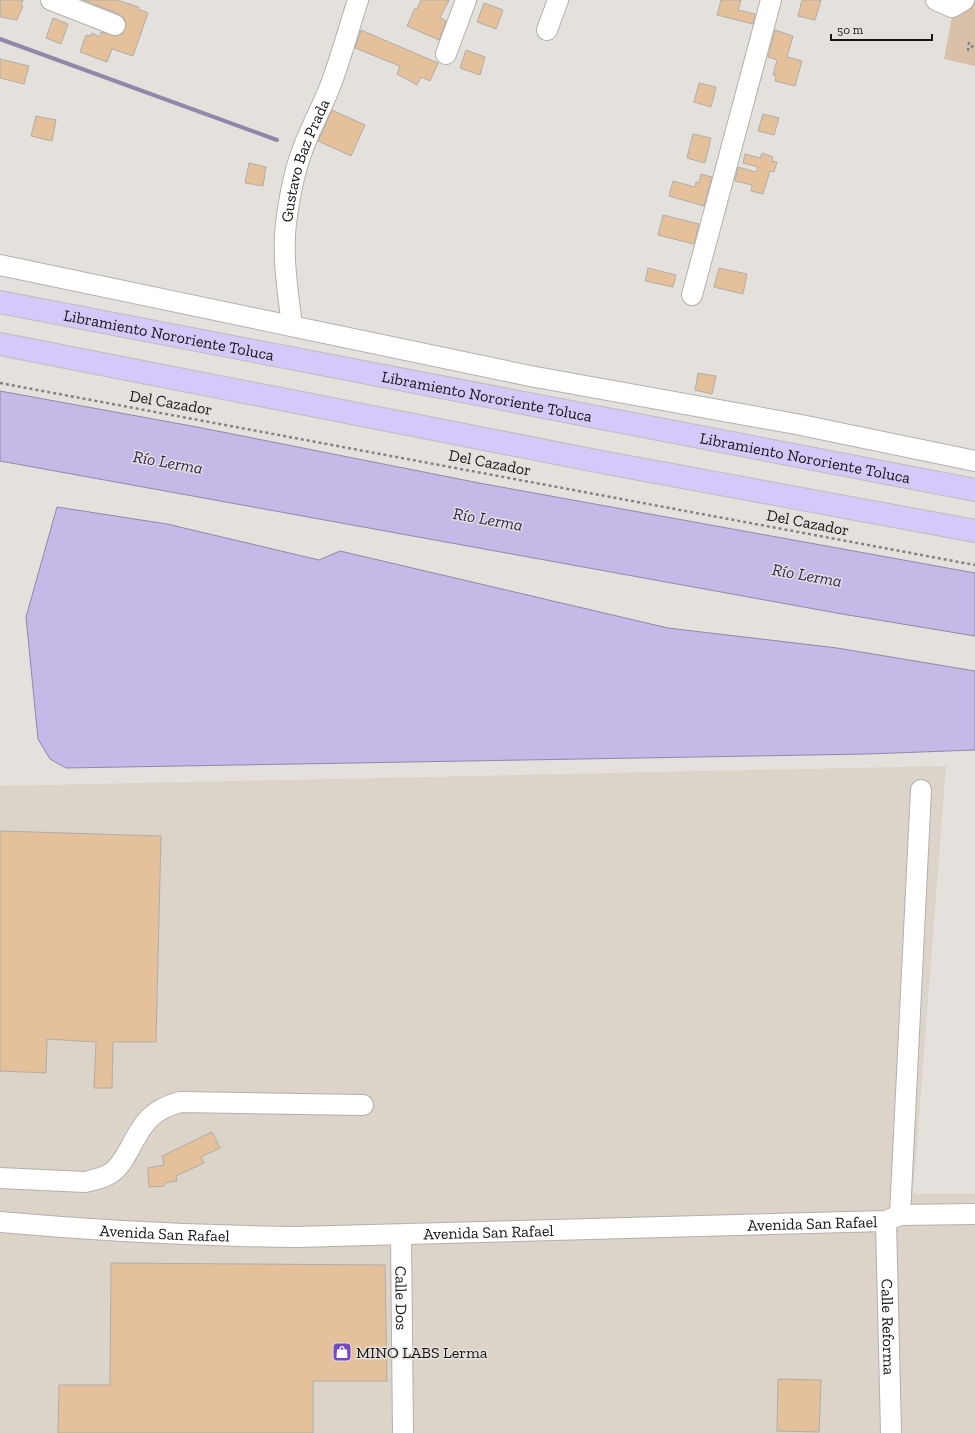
<svg xmlns="http://www.w3.org/2000/svg" width="975" height="1433" font-family="'Zilla Slab',serif">
  <style>
    .built { fill: #dcd3c9 }
    .green { fill: #d8c1a8 }
    .water { fill: #c4b9e7; stroke: #9088a8 }
    .lines { fill: none; stroke-linecap: round; stroke-linejoin: round }
    .stream { stroke: #9088a8; stroke-width: 4 }
    .building { fill: #e4c19a; stroke: #b0ada9 }
    .minor-casing { stroke: #b4b0ad; stroke-width: 22 }
    .highway-casing { stroke: #bebdbd; stroke-width: 24 }
    .path { stroke: #858380; stroke-width: 2.5; stroke-dasharray: 3 3; stroke-linecap: butt }
    .minor { stroke: #fff; stroke-width: 20 }
    .highway { stroke: #d5c9f9; stroke-width: 22 }
    .labels { text-anchor: middle; stroke-width: 3; stroke-linejoin: round; paint-order: stroke }
    .street-label { font-size: 16px; fill: #161514; stroke: #e4e0dc }
    .poi-label { font-size: 16px; fill: #161514; stroke: #e4e0dc; text-anchor: start }
    .water-label { font-size: 17px; font-style: italic; fill: #311e55; stroke: #e4e0dc }
  </style>
  <rect width="100%" height="100%" fill="#e4e0dc"/>
  <path class="built" d="M946,766L913,1194H975V1433H0V786Z"/>
  <path class="green" d="M955,0H975V66L944,59Z"/>
  <g class="water">
    <path d="M0,391L197,427L479,483L975,573V636L842,614L0,461Z"/>
    <path d="M57,507L167,524L319,560L340,551L668,628L837,648L975,671V750L867,754L66,768L50,759L38,739L26,617Z"/>
  </g>
  <g class="lines">
    <path class="stream" d="M0,39L277,140"/>
  </g>
  <g class="building">
    <path d="M0,0H23L21,5L23,6L17,20L1,17Z"/>
    <path d="M83,0H117L139,7L138,9L148,13L133,56L112,49L107,62L80,52L86,35L91,36L92,33L100,37L101,32L117,36L122,34L126,24L124,18L119,14Z"/>
    <path d="M421,0H449L440,18L446,21L439,40L407,26L415,8L417,9Z"/>
    <path d="M721,0H741L738,10L755,14L753,24L717,15Z"/>
    <path d="M802,0H821L815,20L798,16Z"/>
    <path d="M484,3L503,10L496,29L477,22Z"/>
    <path d="M53,18L68,24L61,44L46,38Z"/>
    <path d="M361,30L438,63L430,81L421,77L417,85L397,74L400,66L355,48Z"/>
    <path d="M775,30L793,36L787,57L802,61L795,86L775,81L776,75H773L777,60L768,57Z"/>
    <path d="M466,50L485,57L480,75L460,68Z"/>
    <path d="M0,59L29,66L24,84L0,78Z"/>
    <path d="M699,83L716,87L711,107L694,102Z"/>
    <path d="M332,110L365,125L351,156L318,141Z"/>
    <path d="M763,114L779,118L774,135L758,131Z"/>
    <path d="M36,116L56,120L52,141L31,136Z"/>
    <path d="M693,134L711,138L705,163L687,158Z"/>
    <path d="M762,153L773,157L772,161L777,162L774,172L770,171L763,194L751,191L752,185L735,181L738,167L756,172L758,167L743,163L745,154L760,158Z"/>
    <path d="M249,163L266,167L263,186L245,183Z"/>
    <path d="M701,174L712,177L704,206L669,196L673,181L695,187L696,182L699,183Z"/>
    <path d="M663,215L699,224L694,244L658,235Z"/>
    <path d="M648,268L676,275L673,287L645,281Z"/>
    <path d="M719,268L747,274L743,294L714,287Z"/>
    <path d="M698,373L716,376L712,394L695,390Z"/>
    <path d="M0,831L161,836L156,1042H113L112,1088H94L96,1042L47,1039L46,1073L0,1071Z"/>
    <path d="M212,1132L220,1148L201,1157L204,1163L176,1176L177,1181L164,1183V1186L149,1187L148,1168L164,1165L162,1156Z"/>
    <path d="M111,1263L385,1265L387,1381H313V1433H58L59,1385H110Z"/>
    <path d="M778,1379L821,1380L819,1432L777,1431Z"/>
  </g>
  <g class="lines">
    <defs>
      <g id="minor">
        <path d="M51,0L115,25"/>
        <path d="M936,0L952,7L964,0"/>
        <path d="M547,30L558,0"/>
        <path d="M446,54L466,0"/>
        <path d="M0,265L530,376L796,424L975,461"/>
        <path d="M692,295L771,0"/>
        <path id="s1" d="M292,326C288,292 282,257 286,223C289,200 293,176 301,154C309,130 322,108 331,84C341,57 349,28 358,0"/>
        <path d="M0,1178L85,1182C94,1180 104,1178 111,1173C120,1167 125,1157 130,1148C143,1123 151,1110 180,1102L363,1105"/>
        <path d="M900,1215L921,790"/>
        <path id="s2" d="M886,1221L891,1433"/>
        <path id="s3" d="M0,1222C99,1231 197,1236 296,1237L886,1221L900,1215L975,1214"/>
        <path id="s4" d="M401,1235L403,1433"/>
      </g>
      <g id="highway">
        <path id="s5" d="M0,302L975,490"/>
        <path d="M0,344L607,463L975,531"/>
      </g>
    </defs>
    <use href="#minor" class="minor-casing"/>
    <use href="#highway" class="highway-casing"/>
    <g class="path">
      <path d="M969,42L968,50L975,44"/>
      <path d="M0,383L975,565"/>
    </g>
    <use href="#minor" class="minor"/>
    <use href="#highway" class="highway"/>
  </g>
  <defs>
    <symbol id="shop-square" viewBox="-11 -11 22 22"><rect x="-9" y="-9" width="18" height="18" rx="4" fill="#7449c2" stroke="#e4e0dc"/><path d="M-5-2.5h2.3a2.7 3.5 0 0 1 5.4 0H5L5.5 6h-11ZM-1.5-2.5h3a1.5 2.3 0 0 0-3 0Z" fill="#fff"/></symbol>
  </defs>
  <g fill-rule="evenodd">
    <use href="#shop-square" x="331" y="1341" width="22" height="22"/>
  </g>
  <g class="labels">
    <g class="street-label">
      <text dy="6" stroke="none"><textPath href="#s1" startOffset="169">Gustavo Baz Prada</textPath></text>
      <text dy="6" stroke="none"><textPath href="#s5" startOffset="172">Libramiento Nororiente Toluca</textPath></text>
      <text dy="6" stroke="none"><textPath href="#s5" startOffset="496">Libramiento Nororiente Toluca</textPath></text>
      <text transform="translate(171 402) rotate(10)" y="6">Del Cazador</text>
      <text dy="6" stroke="none"><textPath href="#s5" startOffset="820">Libramiento Nororiente Toluca</textPath></text>
      <text transform="translate(490 462) rotate(11)" y="6">Del Cazador</text>
      <text transform="translate(808 522) rotate(11)" y="6">Del Cazador</text>
      <text dy="6" stroke="none"><textPath href="#s3" startOffset="813">Avenida San Rafael</textPath></text>
      <text dy="6" stroke="none"><textPath href="#s3" startOffset="489">Avenida San Rafael</textPath></text>
      <text dy="6" stroke="none"><textPath href="#s3" startOffset="165">Avenida San Rafael</textPath></text>
      <text dy="6" stroke="none"><textPath href="#s4" startOffset="63">Calle Dos</textPath></text>
      <text dy="6" stroke="none"><textPath href="#s2" startOffset="106">Calle Reforma</textPath></text>
    </g>
    <g class="poi-label">
      <text x="356" y="1358">MINO LABS Lerma</text>
    </g>
    <g class="water-label">
      <text transform="translate(168 462) rotate(10)" y="6">Río Lerma</text>
      <text transform="translate(488 519) rotate(10)" y="6">Río Lerma</text>
      <text transform="translate(807 575) rotate(10)" y="6">Río Lerma</text>
    </g>
  </g>
  <path d="M831 34v6h101v-6" fill="none" stroke="#161514" stroke-width="2"/>
  <text x="837" y="34" font-size="12" fill="#161514" stroke="#e4e0dc" stroke-width="3" paint-order="stroke">50 m</text>
</svg>
